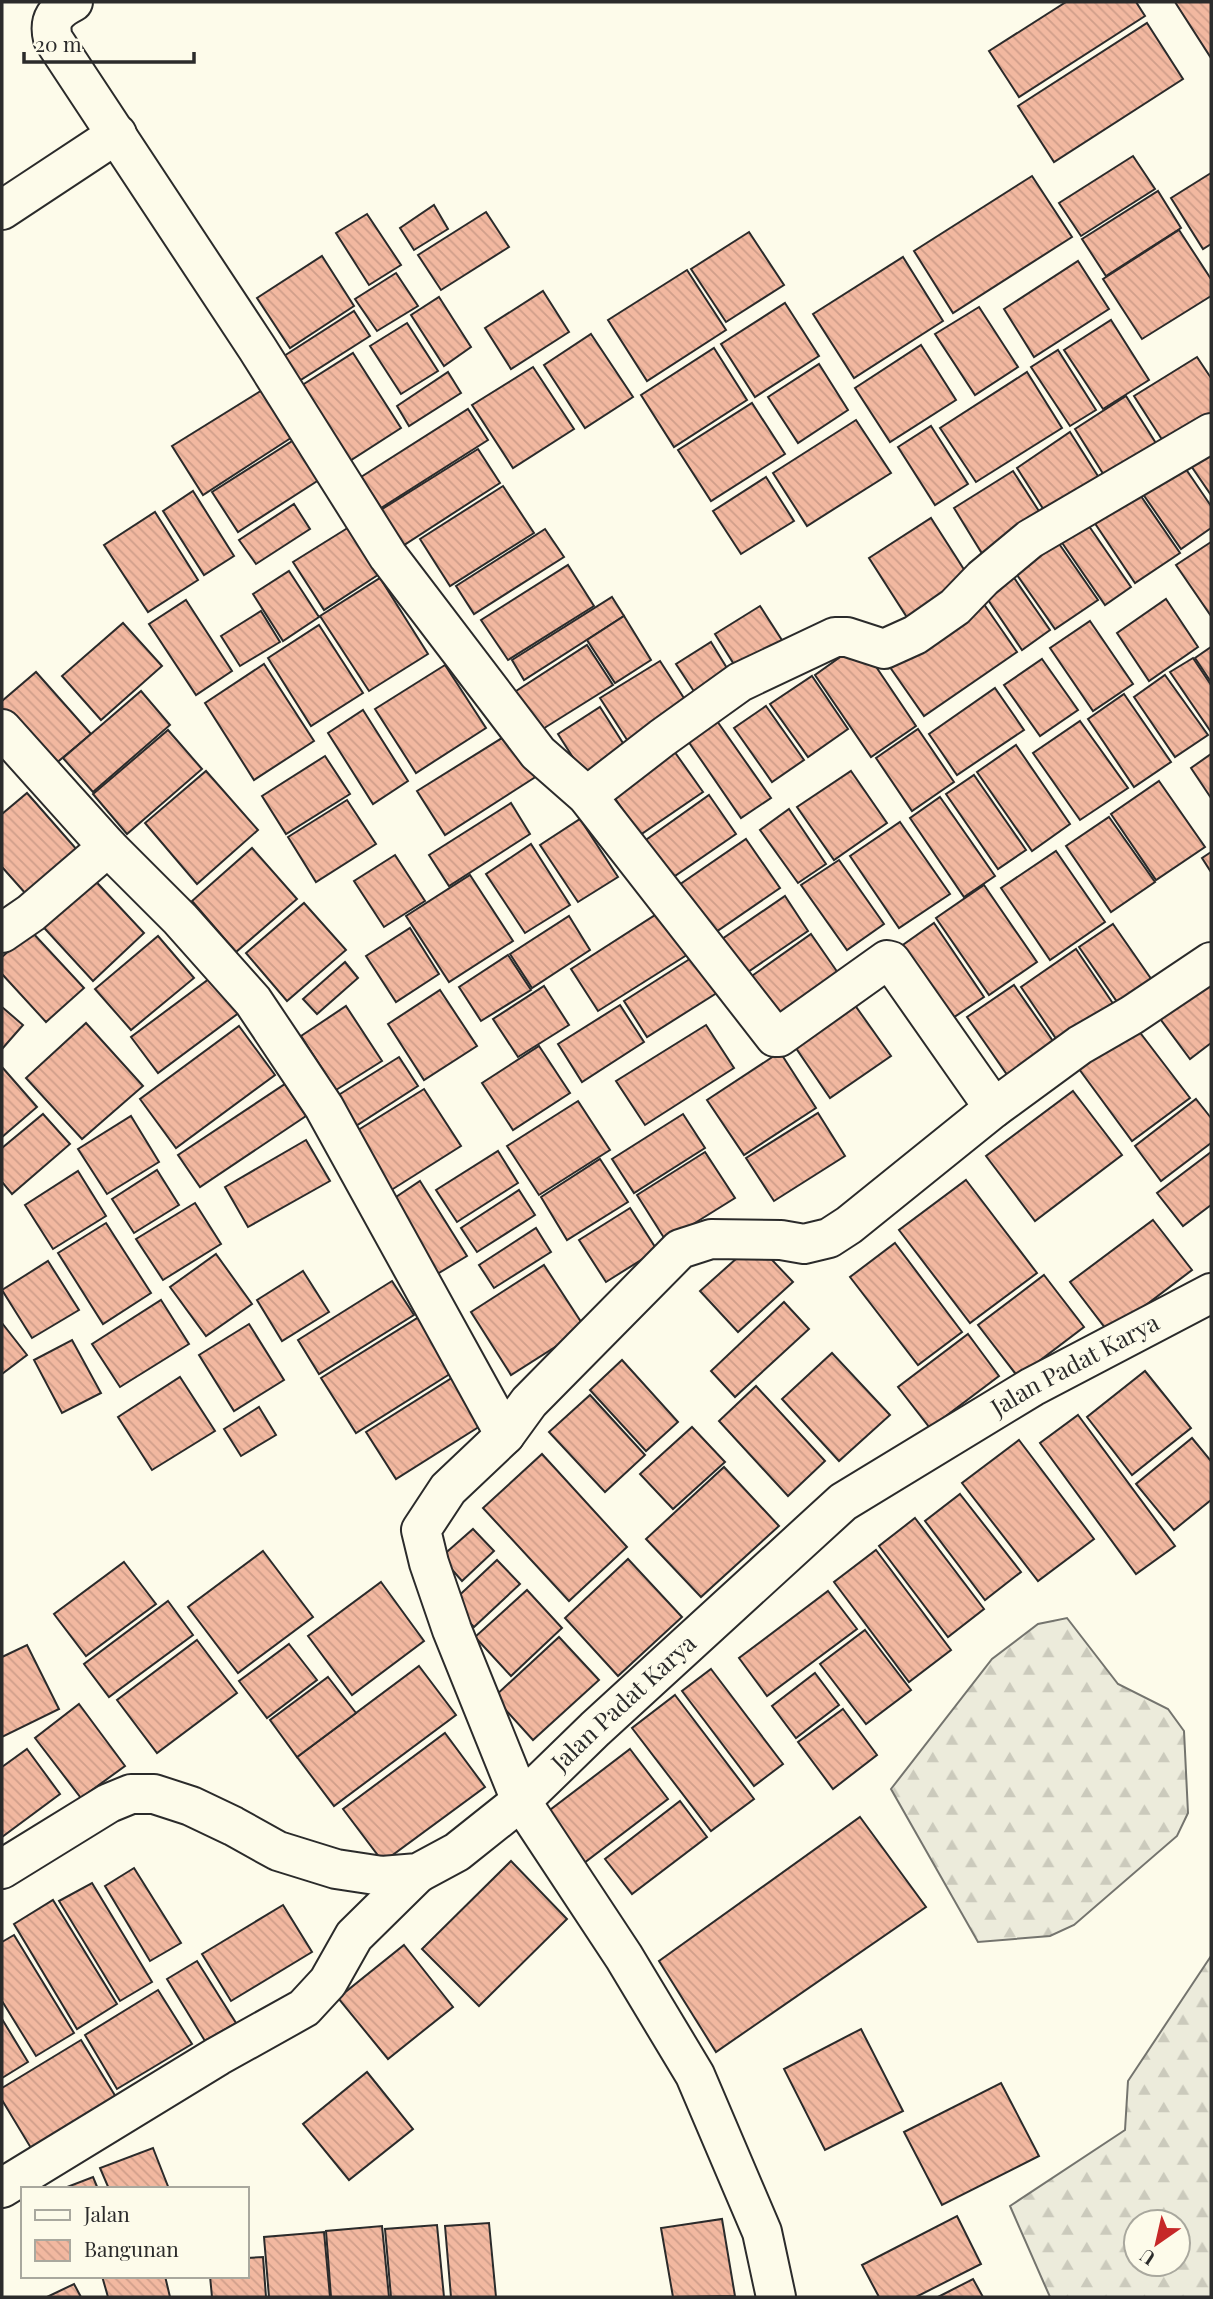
<svg xmlns="http://www.w3.org/2000/svg" width="1213" height="2299" font-family="'Playfair Display',serif">
  <style>
    .forest { fill: url(#forest-firs); stroke: #74746e; stroke-width: 2; fill-rule: evenodd }
    .building { fill: url(#building-back-hatch); stroke: #2b2b2b; stroke-width: 2 }
    .lines { fill: none; stroke-linecap: round; stroke-linejoin: round }
    .street-casing { stroke: #2b2b2b; stroke-width: 42 }
    .street { stroke: #fdfbea; stroke-width: 38 }
    .labels { text-anchor: middle; stroke-width: 5; stroke-linejoin: round; paint-order: stroke }
    .street-label { font-size: 24px; fill: #2b2b2b; stroke: #fdfbea }
  </style>
  <defs>
    <pattern id="forest-firs" width="22" height="20" patternUnits="userSpaceOnUse" patternTransform="scale(1.75)"><rect width="22" height="20" fill="#ecebdb"/><path d="M5 1l3.5 6h-7zM16 11l3.5 6h-7z" fill="#cbcabc"/></pattern>
    <pattern id="building-back-hatch" width="6" height="6" patternUnits="userSpaceOnUse" patternTransform="scale(1.75)"><rect width="6" height="6" fill="#f2b8a0"/><path d="M-1 5l2 2M0 0l6 6M5-1l2 2" fill="none" stroke="#d09e8a"/></pattern>
  </defs>
  <rect width="100%" height="100%" fill="#fdfbea"/>
  <g class="forest">
    <path d="M1067,1618L1118,1684L1168,1709L1184,1731L1188,1813L1177,1836L1074,1925L1050,1936L978,1942L891,1789L992,1659L1038,1624Z"/>
    <path d="M1211,1956V2297H1050L1010,2206L1125,2130L1128,2081ZM1136,2222H1178V2264H1136Z"/>
  </g>
  <g class="building">
    <path d="M1066,2H1136L1145,16L1019,97L989,51Z"/>
    <path d="M1175,2H1211V58Z"/>
    <path d="M1147,23L1183,79L1054,162L1018,106Z"/>
    <path d="M1133,156L1155,189L1081,236L1059,203Z"/>
    <path d="M1211,173V244L1203,249L1171,198Z"/>
    <path d="M1032,176L1072,237L953,313L914,251Z"/>
    <path d="M1158,191L1181,228L1106,276L1082,239Z"/>
    <path d="M434,205L448,229L414,250L400,228Z"/>
    <path d="M486,212L509,247L441,290L418,255Z"/>
    <path d="M367,214L401,265L369,285L336,233Z"/>
    <path d="M1179,230L1211,279V296L1142,339L1103,279Z"/>
    <path d="M749,232L784,285L726,322L691,269Z"/>
    <path d="M322,256L354,306L290,348L257,298Z"/>
    <path d="M903,257L943,321L854,378L813,314Z"/>
    <path d="M1078,261L1109,309L1034,357L1004,309Z"/>
    <path d="M687,270L726,330L647,381L608,320Z"/>
    <path d="M396,273L418,306L377,331L355,299Z"/>
    <path d="M543,291L569,332L511,369L485,328Z"/>
    <path d="M439,297L471,347L444,366L411,315Z"/>
    <path d="M785,303L819,356L755,397L721,344Z"/>
    <path d="M979,307L1018,367L975,395L935,334Z"/>
    <path d="M354,311L370,336L299,381L284,356Z"/>
    <path d="M1111,320L1149,380L1103,409L1064,350Z"/>
    <path d="M407,323L438,371L401,394L370,346Z"/>
    <path d="M591,334L633,397L585,428L544,365Z"/>
    <path d="M921,345L956,400L890,442L855,388Z"/>
    <path d="M714,348L747,400L674,447L641,395Z"/>
    <path d="M1058,350L1096,410L1070,426L1031,367Z"/>
    <path d="M353,353L401,428L345,464L296,389Z"/>
    <path d="M1197,357L1211,378V422L1168,449L1134,396Z"/>
    <path d="M819,364L848,410L798,443L768,397Z"/>
    <path d="M533,367L574,429L513,468L472,405Z"/>
    <path d="M448,372L461,393L409,426L397,406Z"/>
    <path d="M1027,372L1062,428L976,482L940,428Z"/>
    <path d="M267,387L297,434L203,495L172,446Z"/>
    <path d="M1126,396L1159,448L1107,480L1075,429Z"/>
    <path d="M752,403L785,454L711,501L678,450Z"/>
    <path d="M468,409L488,440L381,508L361,477Z"/>
    <path d="M856,420L891,473L807,526L773,473Z"/>
    <path d="M931,426L968,484L935,505L898,447Z"/>
    <path d="M1070,432L1103,484L1049,518L1017,468Z"/>
    <path d="M297,438L322,478L238,532L212,492Z"/>
    <path d="M1211,443V495L1187,460Z"/>
    <path d="M478,449L500,483L401,547L379,511Z"/>
    <path d="M1177,456L1211,506V528L1181,549L1136,484Z"/>
    <path d="M1013,471L1046,522L986,560L954,508Z"/>
    <path d="M766,477L794,521L741,554L713,511Z"/>
    <path d="M503,486L534,533L450,586L420,539Z"/>
    <path d="M1134,486L1180,553L1135,583L1090,516Z"/>
    <path d="M193,491L234,556L204,575L163,511Z"/>
    <path d="M294,504L310,529L256,564L239,540Z"/>
    <path d="M155,512L198,580L148,612L104,545Z"/>
    <path d="M1082,516L1131,587L1105,605L1056,534Z"/>
    <path d="M931,518L972,582L910,622L869,558Z"/>
    <path d="M354,524L384,571L324,610L293,562Z"/>
    <path d="M545,529L564,557L474,614L456,586Z"/>
    <path d="M1053,535L1098,600L1055,629L1010,565Z"/>
    <path d="M1211,542V616L1176,565Z"/>
    <path d="M568,565L594,606L508,660L481,620Z"/>
    <path d="M289,571L319,617L283,641L253,594Z"/>
    <path d="M1010,572L1050,630L1022,650L982,591Z"/>
    <path d="M380,578L428,654L369,691L320,616Z"/>
    <path d="M612,597L624,616L524,680L512,660Z"/>
    <path d="M979,597L1017,652L924,716L885,660Z"/>
    <path d="M1166,599L1198,647L1149,681L1117,633Z"/>
    <path d="M186,600L232,671L196,695L149,624Z"/>
    <path d="M760,606L787,648L742,677L715,634Z"/>
    <path d="M261,611L280,642L240,666L221,636Z"/>
    <path d="M624,616L651,660L615,683L587,640Z"/>
    <path d="M1090,621L1133,684L1093,711L1050,648Z"/>
    <path d="M123,623L162,666L101,720L62,676Z"/>
    <path d="M319,625L363,693L311,726L268,658Z"/>
    <path d="M711,642L733,678L699,699L676,664Z"/>
    <path d="M860,643L916,726L871,757L815,675Z"/>
    <path d="M587,645L613,685L538,732L513,693Z"/>
    <path d="M1211,647V682L1195,658Z"/>
    <path d="M1193,658L1211,685V732L1170,672Z"/>
    <path d="M1042,659L1078,710L1040,736L1004,685Z"/>
    <path d="M660,661L691,709L631,746L600,698Z"/>
    <path d="M264,664L314,741L254,780L205,703Z"/>
    <path d="M445,665L486,728L416,773L375,709Z"/>
    <path d="M36,672L91,734L48,770L2,717V701Z"/>
    <path d="M1165,675L1208,735L1175,757L1134,697Z"/>
    <path d="M812,676L848,729L808,757L770,704Z"/>
    <path d="M995,688L1024,730L957,775L929,734Z"/>
    <path d="M141,691L170,725L93,792L63,758Z"/>
    <path d="M1124,694L1171,762L1134,787L1088,719Z"/>
    <path d="M766,706L804,760L772,782L734,728Z"/>
    <path d="M600,707L628,751L586,778L558,734Z"/>
    <path d="M363,710L408,781L373,804L328,733Z"/>
    <path d="M717,721L771,798L741,818L688,741Z"/>
    <path d="M1080,721L1128,788L1080,820L1033,753Z"/>
    <path d="M918,729L954,782L912,811L876,758Z"/>
    <path d="M168,730L202,769L127,834L93,794Z"/>
    <path d="M510,733L537,776L445,835L417,791Z"/>
    <path d="M1016,745L1070,824L1032,851L977,772Z"/>
    <path d="M674,751L703,792L640,835L612,794Z"/>
    <path d="M1211,754V798L1191,768Z"/>
    <path d="M325,756L350,794L286,834L262,796Z"/>
    <path d="M206,771L258,830L197,884L145,823Z"/>
    <path d="M851,771L887,823L834,860L797,807Z"/>
    <path d="M974,775L1026,850L998,869L946,794Z"/>
    <path d="M1159,781L1205,847L1156,880L1111,814Z"/>
    <path d="M27,793L85,859L34,903L2,867V814Z"/>
    <path d="M709,795L736,834L669,880L643,842Z"/>
    <path d="M940,797L995,876L964,897L910,818Z"/>
    <path d="M347,800L376,844L316,882L288,837Z"/>
    <path d="M511,803L530,834L449,886L429,855Z"/>
    <path d="M789,809L826,864L798,883L760,830Z"/>
    <path d="M1109,817L1155,882L1111,912L1066,846Z"/>
    <path d="M580,819L618,877L578,902L540,845Z"/>
    <path d="M900,822L950,894L899,928L850,856Z"/>
    <path d="M746,839L780,888L710,936L676,887Z"/>
    <path d="M531,844L570,905L525,933L486,874Z"/>
    <path d="M252,848L297,899L236,952L192,901Z"/>
    <path d="M1056,851L1105,922L1050,960L1001,888Z"/>
    <path d="M1211,852V872L1202,858Z"/>
    <path d="M395,855L425,901L384,927L354,881Z"/>
    <path d="M839,860L884,924L847,950L801,885Z"/>
    <path d="M87,872L144,933L93,981L36,919Z"/>
    <path d="M470,875L513,941L449,982L406,916Z"/>
    <path d="M984,885L1037,962L989,995L936,918Z"/>
    <path d="M785,896L808,931L745,974L722,939Z"/>
    <path d="M304,903L346,950L287,1001L246,953Z"/>
    <path d="M663,910L690,953L598,1011L571,969Z"/>
    <path d="M569,916L590,950L532,988L510,954Z"/>
    <path d="M934,923L984,997L941,1026L890,954Z"/>
    <path d="M1113,924L1154,983L1120,1006L1079,947Z"/>
    <path d="M410,928L439,974L396,1002L366,956Z"/>
    <path d="M31,931L84,988L46,1022L2,974V957Z"/>
    <path d="M811,934L847,986L784,1029L749,978Z"/>
    <path d="M158,936L194,978L131,1030L95,989Z"/>
    <path d="M1076,949L1114,1005L1059,1043L1021,987Z"/>
    <path d="M508,955L531,990L481,1021L459,987Z"/>
    <path d="M696,955L720,991L647,1037L624,1001Z"/>
    <path d="M345,962L358,978L317,1014L303,999Z"/>
    <path d="M213,976L240,1012L158,1073L131,1037Z"/>
    <path d="M1211,976V1043L1190,1059L1158,1016Z"/>
    <path d="M1014,985L1055,1044L1008,1076L967,1017Z"/>
    <path d="M544,986L569,1025L518,1057L493,1019Z"/>
    <path d="M440,990L477,1046L424,1080L388,1024Z"/>
    <path d="M847,994L891,1056L830,1098L787,1035Z"/>
    <path d="M620,1005L644,1042L582,1082L558,1044Z"/>
    <path d="M346,1006L382,1061L336,1090L301,1036Z"/>
    <path d="M2,1007L23,1025L2,1049Z"/>
    <path d="M86,1023L143,1086L82,1139L26,1078Z"/>
    <path d="M706,1025L734,1068L645,1125L616,1081Z"/>
    <path d="M239,1026L275,1075L176,1148L140,1099Z"/>
    <path d="M1135,1026L1190,1098L1132,1141L1079,1069Z"/>
    <path d="M539,1046L570,1093L513,1130L482,1083Z"/>
    <path d="M780,1052L816,1108L744,1155L707,1100Z"/>
    <path d="M399,1057L418,1086L348,1131L329,1101Z"/>
    <path d="M2,1067L37,1107L2,1137Z"/>
    <path d="M285,1084L306,1116L200,1187L178,1155Z"/>
    <path d="M424,1089L461,1146L385,1194L347,1137Z"/>
    <path d="M1073,1091L1122,1155L1035,1221L986,1156Z"/>
    <path d="M1196,1099L1211,1118V1143L1161,1181L1135,1146Z"/>
    <path d="M578,1101L610,1150L539,1195L507,1146Z"/>
    <path d="M818,1113L845,1156L774,1201L746,1158Z"/>
    <path d="M43,1114L70,1144L12,1194L2,1182V1148Z"/>
    <path d="M683,1114L705,1148L634,1193L612,1159Z"/>
    <path d="M131,1116L159,1162L107,1194L78,1149Z"/>
    <path d="M306,1140L330,1181L248,1227L225,1187Z"/>
    <path d="M498,1151L518,1183L457,1222L436,1190Z"/>
    <path d="M705,1152L735,1198L666,1241L637,1195Z"/>
    <path d="M1211,1152V1205L1183,1226L1157,1193Z"/>
    <path d="M600,1159L628,1202L567,1240L541,1197Z"/>
    <path d="M157,1170L179,1205L134,1233L112,1199Z"/>
    <path d="M78,1171L106,1216L53,1249L25,1205Z"/>
    <path d="M966,1180L1037,1273L970,1323L899,1230Z"/>
    <path d="M420,1181L467,1256L434,1276L387,1203Z"/>
    <path d="M519,1190L535,1215L477,1252L461,1228Z"/>
    <path d="M195,1203L221,1244L163,1280L136,1239Z"/>
    <path d="M630,1208L657,1250L606,1282L579,1240Z"/>
    <path d="M1153,1220L1192,1270L1109,1333L1070,1282Z"/>
    <path d="M106,1223L151,1293L103,1324L58,1253Z"/>
    <path d="M536,1228L551,1252L494,1288L479,1265Z"/>
    <path d="M755,1242L793,1282L738,1332L700,1291Z"/>
    <path d="M895,1243L962,1332L918,1365L850,1277Z"/>
    <path d="M216,1254L252,1304L206,1336L170,1287Z"/>
    <path d="M48,1261L79,1310L32,1338L2,1290Z"/>
    <path d="M544,1265L585,1328L511,1375L471,1312Z"/>
    <path d="M303,1271L329,1312L282,1341L257,1300Z"/>
    <path d="M1044,1275L1084,1327L1018,1377L978,1325Z"/>
    <path d="M392,1281L414,1315L319,1374L298,1340Z"/>
    <path d="M161,1300L189,1344L120,1387L92,1344Z"/>
    <path d="M784,1302L809,1329L735,1397L711,1371Z"/>
    <path d="M419,1317L453,1372L356,1433L321,1378Z"/>
    <path d="M2,1323L27,1355L2,1374Z"/>
    <path d="M249,1324L284,1380L234,1411L199,1355Z"/>
    <path d="M968,1334L999,1376L930,1428L898,1387Z"/>
    <path d="M72,1340L101,1393L62,1413L34,1360Z"/>
    <path d="M832,1353L890,1415L839,1461L782,1399Z"/>
    <path d="M622,1360L678,1422L646,1451L590,1390Z"/>
    <path d="M1145,1371L1191,1428L1132,1475L1087,1417Z"/>
    <path d="M455,1376L485,1423L396,1479L366,1432Z"/>
    <path d="M180,1377L215,1431L152,1470L118,1417Z"/>
    <path d="M756,1386L825,1461L788,1496L719,1421Z"/>
    <path d="M590,1395L645,1455L605,1492L549,1432Z"/>
    <path d="M259,1407L276,1435L241,1456L224,1429Z"/>
    <path d="M1078,1415L1175,1546L1136,1574L1040,1443Z"/>
    <path d="M692,1427L725,1462L673,1509L640,1474Z"/>
    <path d="M1192,1438L1211,1461V1500L1174,1530L1136,1484Z"/>
    <path d="M1019,1440L1094,1539L1038,1581L962,1483Z"/>
    <path d="M542,1454L627,1547L569,1601L483,1508Z"/>
    <path d="M724,1467L779,1526L701,1597L646,1539Z"/>
    <path d="M960,1494L1021,1572L985,1600L925,1521Z"/>
    <path d="M915,1518L984,1609L948,1637L879,1546Z"/>
    <path d="M473,1529L494,1551L462,1581L441,1557Z"/>
    <path d="M876,1550L951,1650L909,1682L834,1582Z"/>
    <path d="M263,1551L313,1617L238,1673L188,1607Z"/>
    <path d="M628,1559L682,1617L618,1676L565,1618Z"/>
    <path d="M497,1560L520,1584L474,1627L451,1603Z"/>
    <path d="M124,1562L156,1604L86,1656L54,1614Z"/>
    <path d="M381,1582L424,1641L352,1695L308,1636Z"/>
    <path d="M527,1590L562,1628L511,1676L475,1637Z"/>
    <path d="M828,1591L857,1629L767,1696L739,1658Z"/>
    <path d="M168,1601L193,1635L109,1697L84,1664Z"/>
    <path d="M865,1630L911,1690L866,1724L820,1664Z"/>
    <path d="M559,1637L599,1680L533,1740L494,1697Z"/>
    <path d="M197,1640L237,1693L157,1753L117,1700Z"/>
    <path d="M289,1644L317,1680L267,1718L239,1681Z"/>
    <path d="M27,1645L59,1709L2,1737V1657Z"/>
    <path d="M419,1666L456,1715L334,1806L297,1757Z"/>
    <path d="M711,1669L783,1764L754,1786L682,1691Z"/>
    <path d="M815,1673L839,1705L796,1738L772,1706Z"/>
    <path d="M328,1677L356,1713L297,1757L270,1720Z"/>
    <path d="M675,1695L754,1799L711,1831L632,1728Z"/>
    <path d="M79,1704L125,1766L81,1798L35,1738Z"/>
    <path d="M843,1709L877,1755L833,1789L798,1742Z"/>
    <path d="M445,1733L485,1787L383,1862L343,1809Z"/>
    <path d="M27,1749L60,1794L2,1837V1767Z"/>
    <path d="M630,1749L668,1799L584,1863L546,1813Z"/>
    <path d="M680,1801L707,1837L632,1894L605,1859Z"/>
    <path d="M860,1817L926,1907L716,2052L659,1961Z"/>
    <path d="M511,1861L567,1919L479,2006L422,1949Z"/>
    <path d="M134,1868L181,1943L150,1961L105,1886Z"/>
    <path d="M92,1883L152,1982L120,2001L59,1901Z"/>
    <path d="M53,1900L117,2004L77,2029L14,1924Z"/>
    <path d="M283,1905L312,1952L231,2001L202,1954Z"/>
    <path d="M14,1935L74,2033L36,2056L2,2001V1942Z"/>
    <path d="M404,1945L453,2007L388,2059L338,1998Z"/>
    <path d="M197,1961L236,2023L205,2041L167,1979Z"/>
    <path d="M158,1990L192,2044L117,2089L85,2035Z"/>
    <path d="M2,2019L28,2062L2,2078Z"/>
    <path d="M861,2029L903,2111L825,2150L784,2069Z"/>
    <path d="M81,2040L119,2102L34,2153L2,2100V2088Z"/>
    <path d="M367,2072L413,2129L349,2180L303,2124Z"/>
    <path d="M1001,2083L1039,2156L942,2205L904,2132Z"/>
    <path d="M153,2148L169,2189H109L100,2168Z"/>
    <path d="M93,2177L98,2189H62Z"/>
    <path d="M957,2216L981,2264L916,2297H879L862,2265Z"/>
    <path d="M722,2219L735,2296L673,2297L661,2228Z"/>
    <path d="M489,2223L496,2297H451L445,2226Z"/>
    <path d="M437,2225L444,2297H391L385,2229Z"/>
    <path d="M382,2226L389,2297H331L326,2231Z"/>
    <path d="M324,2232L330,2297H269L264,2237Z"/>
    <path d="M263,2257L266,2297H212L210,2276H247V2258Z"/>
    <path d="M102,2276H165L170,2297H108Z"/>
    <path d="M973,2279L983,2297H938Z"/>
    <path d="M74,2284L81,2297H47Z"/>
  </g>
  <g class="lines">
    <defs>
      <g id="street">
        <path d="M73,2C56,11 48,19 53,39L257,348L388,556L538,753L587,796L775,1037H779L887,960L891,961L994,1108"/>
        <path d="M2,210L117,134"/>
        <path d="M2,729L108,847L180,919L253,1001L324,1107L505,1435"/>
        <path d="M587,796L662,738L740,682L835,637H847L884,649L915,635L955,607L983,578L1030,539L1211,433"/>
        <path d="M2,933L31,913L108,847"/>
        <path id="s1" d="M2,1869L109,1803L131,1794H154L191,1806L233,1826L278,1851L336,1869L382,1876L418,1873L457,1852L521,1801L595,1729L843,1502L1032,1387L1211,1293"/>
        <path d="M2,2188L218,2056L304,2008L328,1982L354,1936L418,1873"/>
        <path d="M776,2297L762,2232L695,2075L624,1957L521,1801L452,1630L429,1563L421,1530L448,1489L505,1435L529,1402L680,1249L711,1239L781,1240L804,1244L829,1238L849,1225L994,1108L1080,1045L1132,1015L1211,962"/>
      </g>
    </defs>
    <use href="#street" class="street-casing"/>
    <use href="#street" class="street"/>
  </g>
  <g class="labels">
    <g class="street-label">
      <text dy="8" stroke="none"><textPath href="#s1" startOffset="1288">Jalan Padat Karya</textPath></text>
      <text dy="8" stroke="none"><textPath href="#s1" startOffset="721">Jalan Padat Karya</textPath></text>
    </g>
  </g>
  <rect width="1213" height="2299" fill="none" stroke="#2b2b2b" stroke-width="7"/>
  <rect x="21" y="2187" width="228" height="91" fill="#fdfbea" stroke="#a9a89e" stroke-width="2"/>
  <rect x="35" y="2210" width="35" height="10" fill="#fdfbea" stroke="#a9a89e" stroke-width="2"/>
  <text x="84" y="2222" font-size="21" fill="#2b2b2b">Jalan</text>
  <rect x="35" y="2240" width="35" height="21" fill="url(#building-back-hatch)" stroke="#a9a89e" stroke-width="2"/>
  <text x="84" y="2257" font-size="21" fill="#2b2b2b">Bangunan</text>
  <g transform="translate(1157 2243) rotate(214)"><circle r="33" fill="#fdfbea" stroke="#a9a89e" stroke-width="2"/>
  <path d="M0-5L12 26L0 18L-12 26Z" fill="#c62828"/>
  <text y="-10" font-size="19" font-weight="bold" text-anchor="middle" fill="#2b2b2b">U</text>
  </g>
  <path d="M24 52v10h170v-10" fill="none" stroke="#2b2b2b" stroke-width="3.5"/>
  <text x="35" y="52" font-size="21" fill="#2b2b2b" stroke="#fdfbea" stroke-width="5" paint-order="stroke">20 m</text>
</svg>
